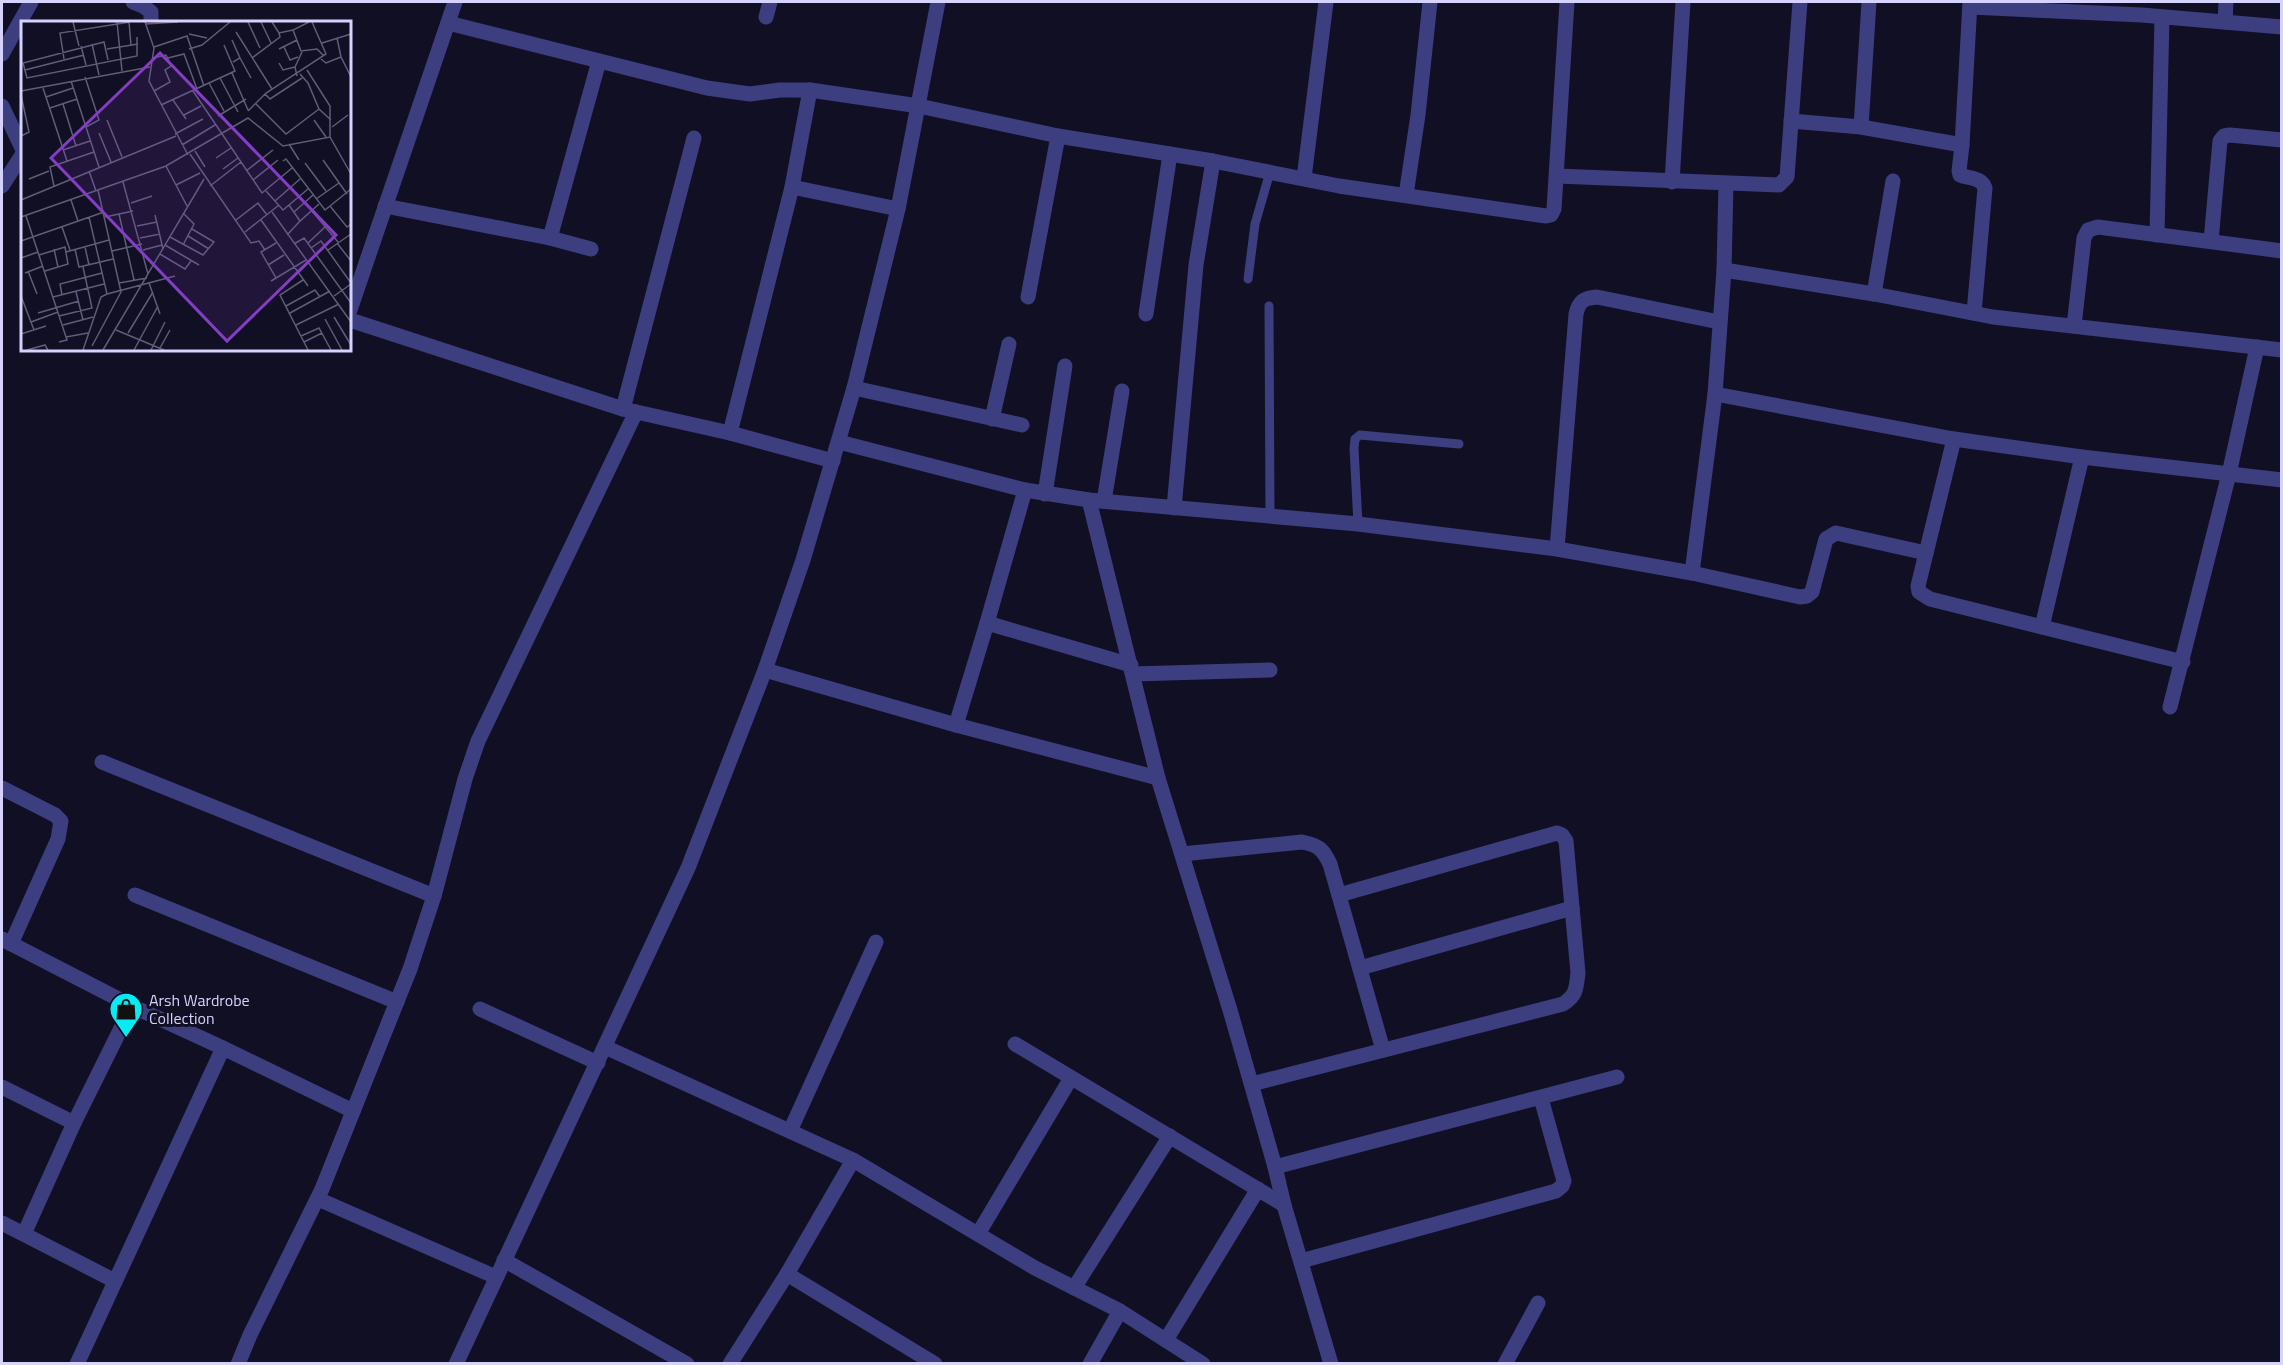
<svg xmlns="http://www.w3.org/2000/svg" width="2283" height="1365" font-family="'Titillium Web',sans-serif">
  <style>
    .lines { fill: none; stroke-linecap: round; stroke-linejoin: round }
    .service { stroke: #3c3e80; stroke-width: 9 }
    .minor { stroke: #3c3e80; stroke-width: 15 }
    .tertiary { stroke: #3c3e80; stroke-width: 15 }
    .labels { text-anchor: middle; stroke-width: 6; stroke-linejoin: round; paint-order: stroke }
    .poi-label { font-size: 16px; fill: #d5d3fd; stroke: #110f23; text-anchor: start }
    .inset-road { fill: none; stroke: #5f5d7a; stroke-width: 1.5 }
    .view { fill: #843dc5; fill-opacity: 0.15; stroke: #843dc5; stroke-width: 3 }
    .inset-edge { fill: none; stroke: #d5d3fd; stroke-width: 3 }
  </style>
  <rect width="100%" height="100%" fill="#110f23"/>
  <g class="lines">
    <g class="service">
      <path d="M1248,279L1255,224L1270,172"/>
      <path d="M1269,306L1270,516"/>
      <path d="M1358,524L1354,448L1355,439L1360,435L1459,444"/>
    </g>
    <g class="minor">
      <path d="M133,2L143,6L151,12V22"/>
      <path d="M1970,7L2142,15L2282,27"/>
      <path d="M766,17L770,2"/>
      <path d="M2225,22L2226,2"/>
      <path d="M448,23L707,88L750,94L780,90H810L919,106L1058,136L1213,161L1339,186L1546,216L1551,215L1554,209L1567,2"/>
      <path d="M2,54L31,2"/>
      <path d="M1791,121L1861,127L1962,145L1970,2"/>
      <path d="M1861,127L1869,2"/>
      <path d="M1962,145L1959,171L1960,175C1970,179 1981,177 1985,188L1974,313"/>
      <path d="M1557,176L1779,185L1787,177L1800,2"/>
      <path d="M1304,178L1326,2"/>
      <path d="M1672,182L1683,2"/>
      <path d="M2,186L22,155"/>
      <path d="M792,187L898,209"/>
      <path d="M1406,195L1418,115L1430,2"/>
      <path d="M385,206L550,238L591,249"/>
      <path d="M2157,235L2162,17"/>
      <path d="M550,238L599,61"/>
      <path d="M2211,241L2220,141L2224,136L2230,135L2282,140"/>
      <path d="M1724,270L1874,294L1993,317L2282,350"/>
      <path d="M1874,294L1893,181"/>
      <path d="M1028,297L1058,136"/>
      <path d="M350,310L455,2"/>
      <path d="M1146,314L1170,154"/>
      <path d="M2074,326L2084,238L2088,230L2098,227L2282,251"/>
      <path d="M854,388L1022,425"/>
      <path d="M1715,394L1954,439L2082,457L2282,480"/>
      <path d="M623,409L694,138"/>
      <path d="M992,419L1009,344"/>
      <path d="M730,433L792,187L810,90"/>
      <path d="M1954,439L1918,586L1919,592L1930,599L2183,662"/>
      <path d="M839,442L1025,490L1089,500L1358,524L1557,549L1692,573L1800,597L1807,596L1812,592L1826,539L1836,533L1926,553"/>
      <path d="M1045,494L1065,366"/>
      <path d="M1089,500L1158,778L1230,1010L1275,1167L1284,1205L1331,1364"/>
      <path d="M1104,501L1122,391"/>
      <path d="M1174,508L1196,265L1213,161"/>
      <path d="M1557,549L1576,314C1579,301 1584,298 1597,297L1719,322"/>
      <path d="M1692,573L1715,394L1724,270L1726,184"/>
      <path d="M987,623L1131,665"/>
      <path d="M2042,627L2082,457"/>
      <path d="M765,670L956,725L1158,778"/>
      <path d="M1133,674L1270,670"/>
      <path d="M2170,707L2229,474L2257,347"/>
      <path d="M956,725L987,623L1025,490"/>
      <path d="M102,762L434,896"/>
      <path d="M2,788L55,815L61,821L58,839L11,944"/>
      <path d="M1182,854L1302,842C1318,845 1323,849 1330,864L1383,1050"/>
      <path d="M135,895L397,1002"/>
      <path d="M2,939L132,1006L223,1048L353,1111"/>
      <path d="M1360,968L1572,908"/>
      <path d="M480,1009L598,1063"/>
      <path d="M1015,1044L1284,1205"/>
      <path d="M605,1047L853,1160L1035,1268L1120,1311L1203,1364"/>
      <path d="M1252,1084L1563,1004C1577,995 1576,988 1578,973L1566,841L1562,835L1557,833L1339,895"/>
      <path d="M2,1087L74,1123"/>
      <path d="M790,1131L876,942"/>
      <path d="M1275,1167L1617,1077"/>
      <path d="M318,1199L496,1277"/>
      <path d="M2,1223L115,1281"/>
      <path d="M24,1234L74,1123L132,1006"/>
      <path d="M978,1234L1071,1078"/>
      <path d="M504,1260L687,1364"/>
      <path d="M1301,1261L1556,1191L1562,1186L1564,1181L1541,1098"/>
      <path d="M787,1274L935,1364"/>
      <path d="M1074,1288L1170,1136"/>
      <path d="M1166,1340L1258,1189"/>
      <path d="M77,1364L223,1048"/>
      <path d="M238,1364L250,1335L322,1189L410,969L434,896L465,779L478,741L636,412"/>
      <path d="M730,1364L787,1274L853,1160"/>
      <path d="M1090,1364L1120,1311"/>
      <path d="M1505,1364L1538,1303"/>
    </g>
    <g class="tertiary">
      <path d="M2,106L22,148"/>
      <path d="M350,320L623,409L730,433L833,461"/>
      <path d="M456,1364L688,868L765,670L803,560L854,388L898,209L938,2"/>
    </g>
  </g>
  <defs>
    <symbol id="shop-pin" viewBox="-11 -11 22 30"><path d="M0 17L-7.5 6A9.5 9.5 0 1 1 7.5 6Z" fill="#09ebf3" stroke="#110f23"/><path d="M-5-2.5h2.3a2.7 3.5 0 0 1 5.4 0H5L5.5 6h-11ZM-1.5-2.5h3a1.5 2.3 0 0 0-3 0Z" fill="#111"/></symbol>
  </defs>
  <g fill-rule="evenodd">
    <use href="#shop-pin" x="107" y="990" width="38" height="52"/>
  </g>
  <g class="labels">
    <g class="poi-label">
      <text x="149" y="1006">Arsh Wardrobe<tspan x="149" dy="18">Collection</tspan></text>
    </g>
  </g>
  <g transform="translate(21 21)">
    <rect width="330" height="330" fill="#110f23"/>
    <path class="inset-road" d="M52,1L58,25M96,1L101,50M108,1L110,24M124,1L133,27L128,60L167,134M227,1L239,27M240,1L250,22M251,1L258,12L272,9M288,1L272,9L280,30L296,28L303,35M124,3L157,1M215,11L251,68M168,13L186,17M316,17L320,36M211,19L219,37L212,41M301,22L330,13M71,23L78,54M60,25L65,44M133,26L166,15L183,65M263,26L269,39L277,36M86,28L117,23M168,28L181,24L209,1M258,28L276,19M132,37L145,34L150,45L144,49L149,61L133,70M147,37L163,33L176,68M219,37L230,57M231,37L259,16L258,12M43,38L39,12L109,1M300,38L305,42L320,36L330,56M87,39L83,21L2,42L6,57L116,35V16M258,42L262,49L274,46M4,49L63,34M286,49L309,85V116M211,52L227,89M279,53L287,62L298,88L310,99M276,55L274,46L281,31M64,56L78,99L65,106M199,57L217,91M50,60L78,146M188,62L203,90M22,67L46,140M0,70L129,46M172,70L241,172L271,147M244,73L249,78L281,57M0,74L8,111L0,115M25,76L52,67M152,79L165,98M42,83L55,125M235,83L265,113L298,88M140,84L214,50L203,24M29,87L56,78M227,90L245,72L305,33L291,1M163,94L180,85M197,95L225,78M86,99L101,136M293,99L305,116M311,106L327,94M78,112L90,141M154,113L182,98M268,123L278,139M161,124L194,104M42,129L69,120M174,130L184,146M169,133L230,222L238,220L244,229M195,137L210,127M302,139L326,173M262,140L265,138L304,189L330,168M284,142L305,170M145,145L166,185M202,148L217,137M68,150L75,170M225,150L252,129M8,158L28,150M232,159L257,139M102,161L127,253M155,164L179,152M33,165L29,146L73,131M189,165L220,141M245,170L262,189L287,168M295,178L318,162M0,179L155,115M50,179L57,200M254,180L279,158M110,182L131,175M268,184L279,200L298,183M309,185L326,206L330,203M291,190L317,221M251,191L330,301M273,191L292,174M98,193L113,259M134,194L142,228M5,195L44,313L46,319L38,321M0,196L145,145L227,97L262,125L309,116L330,153M68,196L86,273L154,255M84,196L112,190M215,199L237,182L246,194M240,199L287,265M116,205L136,201M41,206L49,229M224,211L258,184M266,214L279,200M167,215L188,228M149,216L182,234L193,221L171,208M119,217L139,213M0,220L83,191M287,222L304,206M316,222L330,240M273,223L283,217L330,282M144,224L178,244M162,224L173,203L162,192M64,226L68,244M290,227L300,220L330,262M33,228L37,246M54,228L58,246L92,238M122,229L141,224M307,229L330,213M91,230L121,223M45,231L88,219M139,233L164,248L170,240M18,234L44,226L47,243L24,250M0,237L17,231M247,244L263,234M7,250L16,273M4,252L22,245M255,257L240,231L255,222M282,259L259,274L287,329M250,260L285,239M98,262L126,257M128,262L139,293M55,271L62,299M41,274L39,263L81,252M0,275L13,309M313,275L330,263M32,276L83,263M265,285L294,269L299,276M17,292L58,280M269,292L309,270M38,295L71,287L62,246M313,296L330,324M304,298L321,329M10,301L37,291M42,304L72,296M275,304L318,283M95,309L143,329M107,312L132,271M0,313L25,305M280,315L298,307L310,329M45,316L67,312M283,321L301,312M71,325L100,271L77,169M139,327L149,309M6,329L24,324L27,329M62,329L80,276L86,273M82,329L183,158M113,329L137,285M130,329L144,301"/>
    <path class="view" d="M139,32L315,214L206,320L30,137Z"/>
    <rect width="330" height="330" class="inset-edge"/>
  </g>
  <rect width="2283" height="1365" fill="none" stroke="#d5d3fd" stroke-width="6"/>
</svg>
